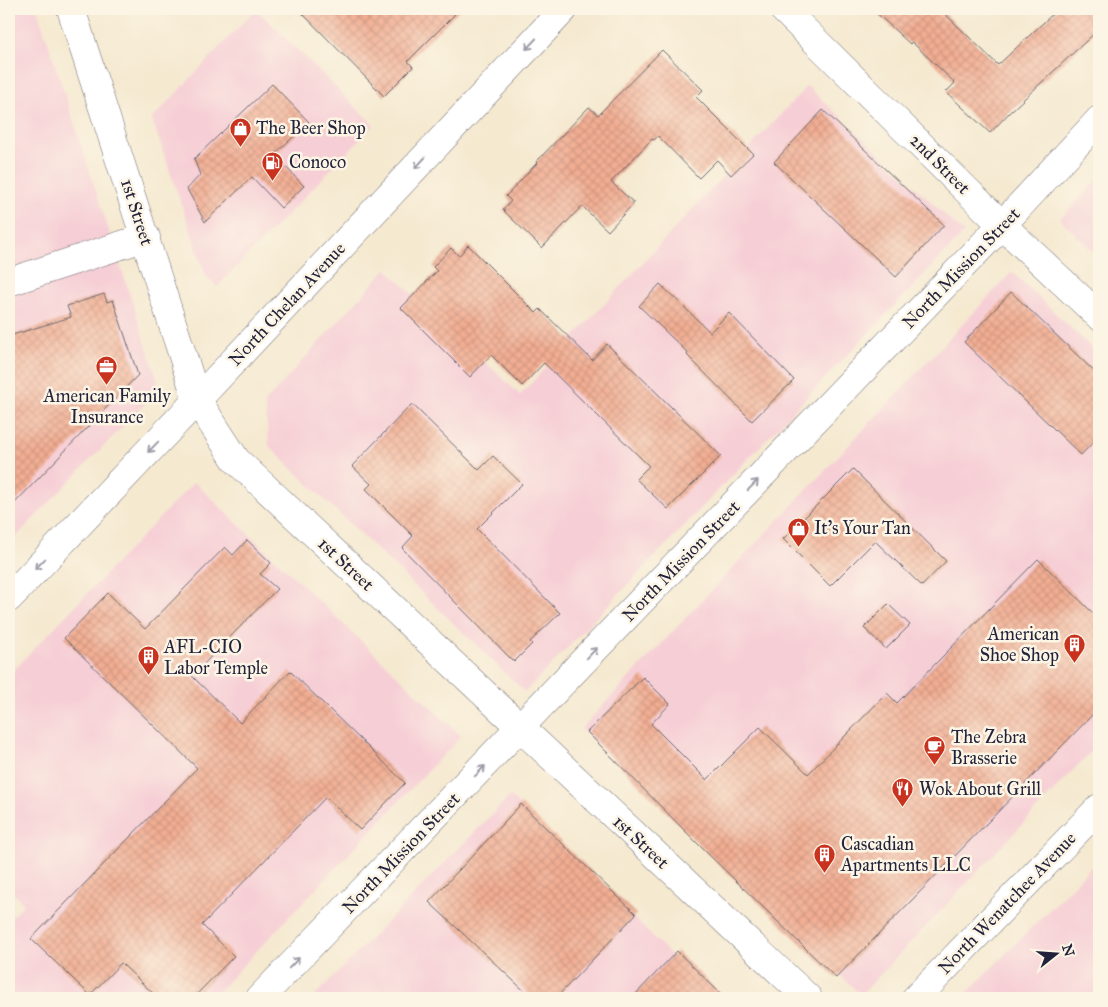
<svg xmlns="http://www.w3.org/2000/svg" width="1108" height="1007" font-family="'IM FELL Great Primer',serif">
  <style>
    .built { fill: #f6cfd6 }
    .building { fill: url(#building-cross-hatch) }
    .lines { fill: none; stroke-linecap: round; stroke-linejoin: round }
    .minor-casing { stroke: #6c686f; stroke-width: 29 }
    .major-casing { stroke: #6c686f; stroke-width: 29 }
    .minor { stroke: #fff; stroke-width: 28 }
    .major { stroke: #fff; stroke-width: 28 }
    .oneway { stroke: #9c9ca7 }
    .labels { text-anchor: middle; stroke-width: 5; stroke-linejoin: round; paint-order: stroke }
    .poi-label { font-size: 18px; fill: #22223b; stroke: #fcf5e5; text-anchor: start }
    .street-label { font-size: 18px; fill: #22223b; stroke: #fcf5e5 }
  </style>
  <defs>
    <pattern id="building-cross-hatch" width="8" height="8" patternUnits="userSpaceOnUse" patternTransform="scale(1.25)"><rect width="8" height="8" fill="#f2ae93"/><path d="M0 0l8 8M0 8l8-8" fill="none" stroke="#cf9580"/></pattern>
  </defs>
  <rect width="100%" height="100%" fill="#fcf5e5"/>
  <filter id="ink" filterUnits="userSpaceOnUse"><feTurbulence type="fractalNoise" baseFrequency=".02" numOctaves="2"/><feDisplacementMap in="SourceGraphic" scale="10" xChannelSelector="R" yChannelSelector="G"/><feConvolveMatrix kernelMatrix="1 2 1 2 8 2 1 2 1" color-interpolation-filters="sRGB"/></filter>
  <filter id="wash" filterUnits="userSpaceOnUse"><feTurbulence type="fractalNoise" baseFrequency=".0096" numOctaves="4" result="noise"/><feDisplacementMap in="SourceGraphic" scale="20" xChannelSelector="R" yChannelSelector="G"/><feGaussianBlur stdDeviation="1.12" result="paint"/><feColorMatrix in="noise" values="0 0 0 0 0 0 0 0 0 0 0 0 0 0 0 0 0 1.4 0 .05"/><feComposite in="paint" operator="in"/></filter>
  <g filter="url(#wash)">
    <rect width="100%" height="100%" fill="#f5e9d0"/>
    <g class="built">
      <path d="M9,9H37L160,388L9,544Z"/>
      <path d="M256,9L374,125L217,287L206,276L152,119Z"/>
      <path d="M807,86L964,233L525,692L269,446L265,402L386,269L520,395Z"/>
      <path d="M1099,179V257L1060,219Z"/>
      <path d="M1012,272L1099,355V743L861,995L581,729Z"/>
      <path d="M194,482L461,736L212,998H9V920L24,904L9,889V675Z"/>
      <path d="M510,796L715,998H313Z"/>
      <path d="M1099,859V998H962Z"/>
    </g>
    <g id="blocks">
      <g class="building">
        <path d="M298,9H460L408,61L413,67L384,96Z"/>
        <path d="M872,9H940L998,65L1058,9H1099V29L1011,111L990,133L946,92L955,83L912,42L910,44Z"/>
        <path d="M662,50L703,90L696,97L753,154L731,175L717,160L699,178L658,136L654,140L652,139L611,182L634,203L608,231L582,206L542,248L503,210L511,201L506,196L537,163L536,162L589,107L598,115Z"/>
        <path d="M272,84L309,122L274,155L304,186L281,208L252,177L205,222L187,189L200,175L194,159Z"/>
        <path d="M823,110L944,225L896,277L774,162Z"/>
        <path d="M468,245L536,313L540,309L592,360L607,344L721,456L668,509L636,479L649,466L544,363L522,386L491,355L470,377L401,308L437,271L433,267L451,248L459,256Z"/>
        <path d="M660,284L710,332L729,313L794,380L752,421L687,355L688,353L639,306Z"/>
        <path d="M1011,292L1099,376V436L1081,455L964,342Z"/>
        <path d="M104,294L107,302L113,300L138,375L9,509V336L71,317L67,306Z"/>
        <path d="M412,404L479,470L493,456L522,484L477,529L560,613L530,642L532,644L514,662L402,548L413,536L366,489L371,484L352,466Z"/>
        <path d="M853,469L946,561L922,586L875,541L830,586L783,539Z"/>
        <path d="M247,540L271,563L260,574L277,589L192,676L240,723L290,671L405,783L360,830L326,797L202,925L234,956L193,998H158L121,963L90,995L31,939L197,768L64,638L108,593L145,629L225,547L233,555Z"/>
        <path d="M1038,559L1099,619V708L836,978L704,850L587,732L643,677L670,704L651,724L707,780L760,727L808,774L887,693L897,703Z"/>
        <path d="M888,604L910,625L886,649L864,628Z"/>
        <path d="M521,804L636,914L556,998H532L429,902Z"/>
        <path d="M677,951L725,998H632Z"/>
      </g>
    </g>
  </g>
  <g filter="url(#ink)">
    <use href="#blocks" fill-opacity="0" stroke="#6c686f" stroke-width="1"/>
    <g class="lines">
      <defs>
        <g id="minor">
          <path d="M71,9L197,400L236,460L808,998"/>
          <path d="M783,9L1002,225L1099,316"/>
          <path d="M9,282L146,237"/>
        </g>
        <g id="major">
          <path d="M9,598L197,400L564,9"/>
          <path d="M260,998L1002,225L1099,120"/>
          <path d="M916,998L1099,808"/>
        </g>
      </defs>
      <use href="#minor" class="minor-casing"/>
      <use href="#major" class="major-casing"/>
      <use href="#minor" class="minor"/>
      <use href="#major" class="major"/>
    </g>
    <defs><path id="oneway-shaft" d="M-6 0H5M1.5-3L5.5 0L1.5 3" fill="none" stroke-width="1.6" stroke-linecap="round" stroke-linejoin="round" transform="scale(1.25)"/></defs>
    <g class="oneway">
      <use href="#oneway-shaft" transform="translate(531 44) rotate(133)"/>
      <use href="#oneway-shaft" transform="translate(420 163) rotate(133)"/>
      <use href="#oneway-shaft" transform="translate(153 447) rotate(134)"/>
      <use href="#oneway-shaft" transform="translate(753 485) rotate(-46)"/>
      <use href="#oneway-shaft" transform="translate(40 564) rotate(134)"/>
      <use href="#oneway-shaft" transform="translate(592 653) rotate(-46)"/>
      <use href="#oneway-shaft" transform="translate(480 771) rotate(-46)"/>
      <use href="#oneway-shaft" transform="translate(294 963) rotate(-46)"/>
    </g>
  </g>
  <defs>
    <symbol id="shop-pin" viewBox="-11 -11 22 30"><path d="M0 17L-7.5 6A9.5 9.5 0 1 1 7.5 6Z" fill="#c8321e" stroke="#fcf5e5"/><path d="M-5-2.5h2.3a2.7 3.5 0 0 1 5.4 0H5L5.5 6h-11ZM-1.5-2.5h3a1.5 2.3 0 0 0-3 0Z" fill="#fff"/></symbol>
    <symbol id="fuel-pin" viewBox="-11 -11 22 30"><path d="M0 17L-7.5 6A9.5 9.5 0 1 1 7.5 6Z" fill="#c8321e" stroke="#fcf5e5"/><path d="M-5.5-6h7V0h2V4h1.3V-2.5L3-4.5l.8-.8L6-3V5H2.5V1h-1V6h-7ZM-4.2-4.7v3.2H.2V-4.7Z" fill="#fff"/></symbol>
    <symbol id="office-pin" viewBox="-11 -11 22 30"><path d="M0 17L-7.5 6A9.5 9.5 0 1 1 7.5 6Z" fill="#c8321e" stroke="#fcf5e5"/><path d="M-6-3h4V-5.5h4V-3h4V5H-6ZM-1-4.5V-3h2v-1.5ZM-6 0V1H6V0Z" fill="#fff"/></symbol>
    <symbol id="building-pin" viewBox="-11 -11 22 30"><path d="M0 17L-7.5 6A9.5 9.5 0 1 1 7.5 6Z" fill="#c8321e" stroke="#fcf5e5"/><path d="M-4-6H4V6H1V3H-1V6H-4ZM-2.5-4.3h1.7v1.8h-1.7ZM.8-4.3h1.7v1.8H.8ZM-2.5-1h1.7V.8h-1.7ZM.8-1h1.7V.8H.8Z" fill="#fff"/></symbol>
    <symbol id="cafe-pin" viewBox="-11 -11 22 30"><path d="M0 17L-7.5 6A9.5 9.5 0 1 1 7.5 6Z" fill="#c8321e" stroke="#fcf5e5"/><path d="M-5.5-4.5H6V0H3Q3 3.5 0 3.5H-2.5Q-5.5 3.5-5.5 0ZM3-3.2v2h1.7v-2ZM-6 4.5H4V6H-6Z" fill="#fff"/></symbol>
    <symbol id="restaurant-pin" viewBox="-11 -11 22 30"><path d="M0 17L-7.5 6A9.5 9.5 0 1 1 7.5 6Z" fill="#c8321e" stroke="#fcf5e5"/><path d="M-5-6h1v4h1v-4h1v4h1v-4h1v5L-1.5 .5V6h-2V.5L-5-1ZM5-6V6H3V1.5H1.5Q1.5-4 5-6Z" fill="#fff"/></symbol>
  </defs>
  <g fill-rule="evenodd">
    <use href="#shop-pin" x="228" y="116" width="25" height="34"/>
    <use href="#fuel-pin" x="260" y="150" width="25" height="34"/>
    <use href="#office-pin" x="94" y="354" width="25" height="34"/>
    <use href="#shop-pin" x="786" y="516" width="25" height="34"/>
    <use href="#building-pin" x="1062" y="632" width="25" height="34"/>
    <use href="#building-pin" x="136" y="644" width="25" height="34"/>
    <use href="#cafe-pin" x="922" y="734" width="25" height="34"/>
    <use href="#restaurant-pin" x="890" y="776" width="25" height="34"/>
    <use href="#building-pin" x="812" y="842" width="25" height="34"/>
  </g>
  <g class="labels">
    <g class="poi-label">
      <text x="256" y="134">The Beer Shop</text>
      <text x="289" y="168">Conoco</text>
      <text x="107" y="402" text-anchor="middle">American Family<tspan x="107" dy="21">Insurance</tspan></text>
      <text x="814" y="534">It's Your Tan</text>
      <text x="1059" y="640" text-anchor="end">American<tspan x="1059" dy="21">Shoe Shop</tspan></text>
      <text x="164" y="653">AFL-CIO<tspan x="164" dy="21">Labor Temple</tspan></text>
      <text x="951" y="743">The Zebra<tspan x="951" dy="21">Brasserie</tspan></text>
      <text x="919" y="795">Wok About Grill</text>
      <text x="841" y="850">Cascadian<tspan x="841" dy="21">Apartments LLC</tspan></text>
    </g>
    <g class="street-label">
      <text transform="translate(940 164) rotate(45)" y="6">2nd Street</text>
      <text transform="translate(137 212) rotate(72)" y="6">1st Street</text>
      <text transform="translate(961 268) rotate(-46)" y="6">North Mission Street</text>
      <text transform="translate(287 304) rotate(-47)" y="6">North Chelan Avenue</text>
      <text transform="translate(681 561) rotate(-46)" y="6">North Mission Street</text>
      <text transform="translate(346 564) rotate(43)" y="6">1st Street</text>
      <text transform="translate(641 842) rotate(43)" y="6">1st Street</text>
      <text transform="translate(401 853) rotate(-46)" y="6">North Mission Street</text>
      <text transform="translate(1007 903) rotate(-46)" y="6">North Wenatchee Avenue</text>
    </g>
  </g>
  <rect width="1108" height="1007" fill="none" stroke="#fcf5e5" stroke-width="30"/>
  <g transform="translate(1056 954) rotate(73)" stroke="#fcf5e5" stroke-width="4" paint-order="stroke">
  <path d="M0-4L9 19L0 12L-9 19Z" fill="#22223b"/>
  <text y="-8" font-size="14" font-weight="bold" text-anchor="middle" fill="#22223b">N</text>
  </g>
</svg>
